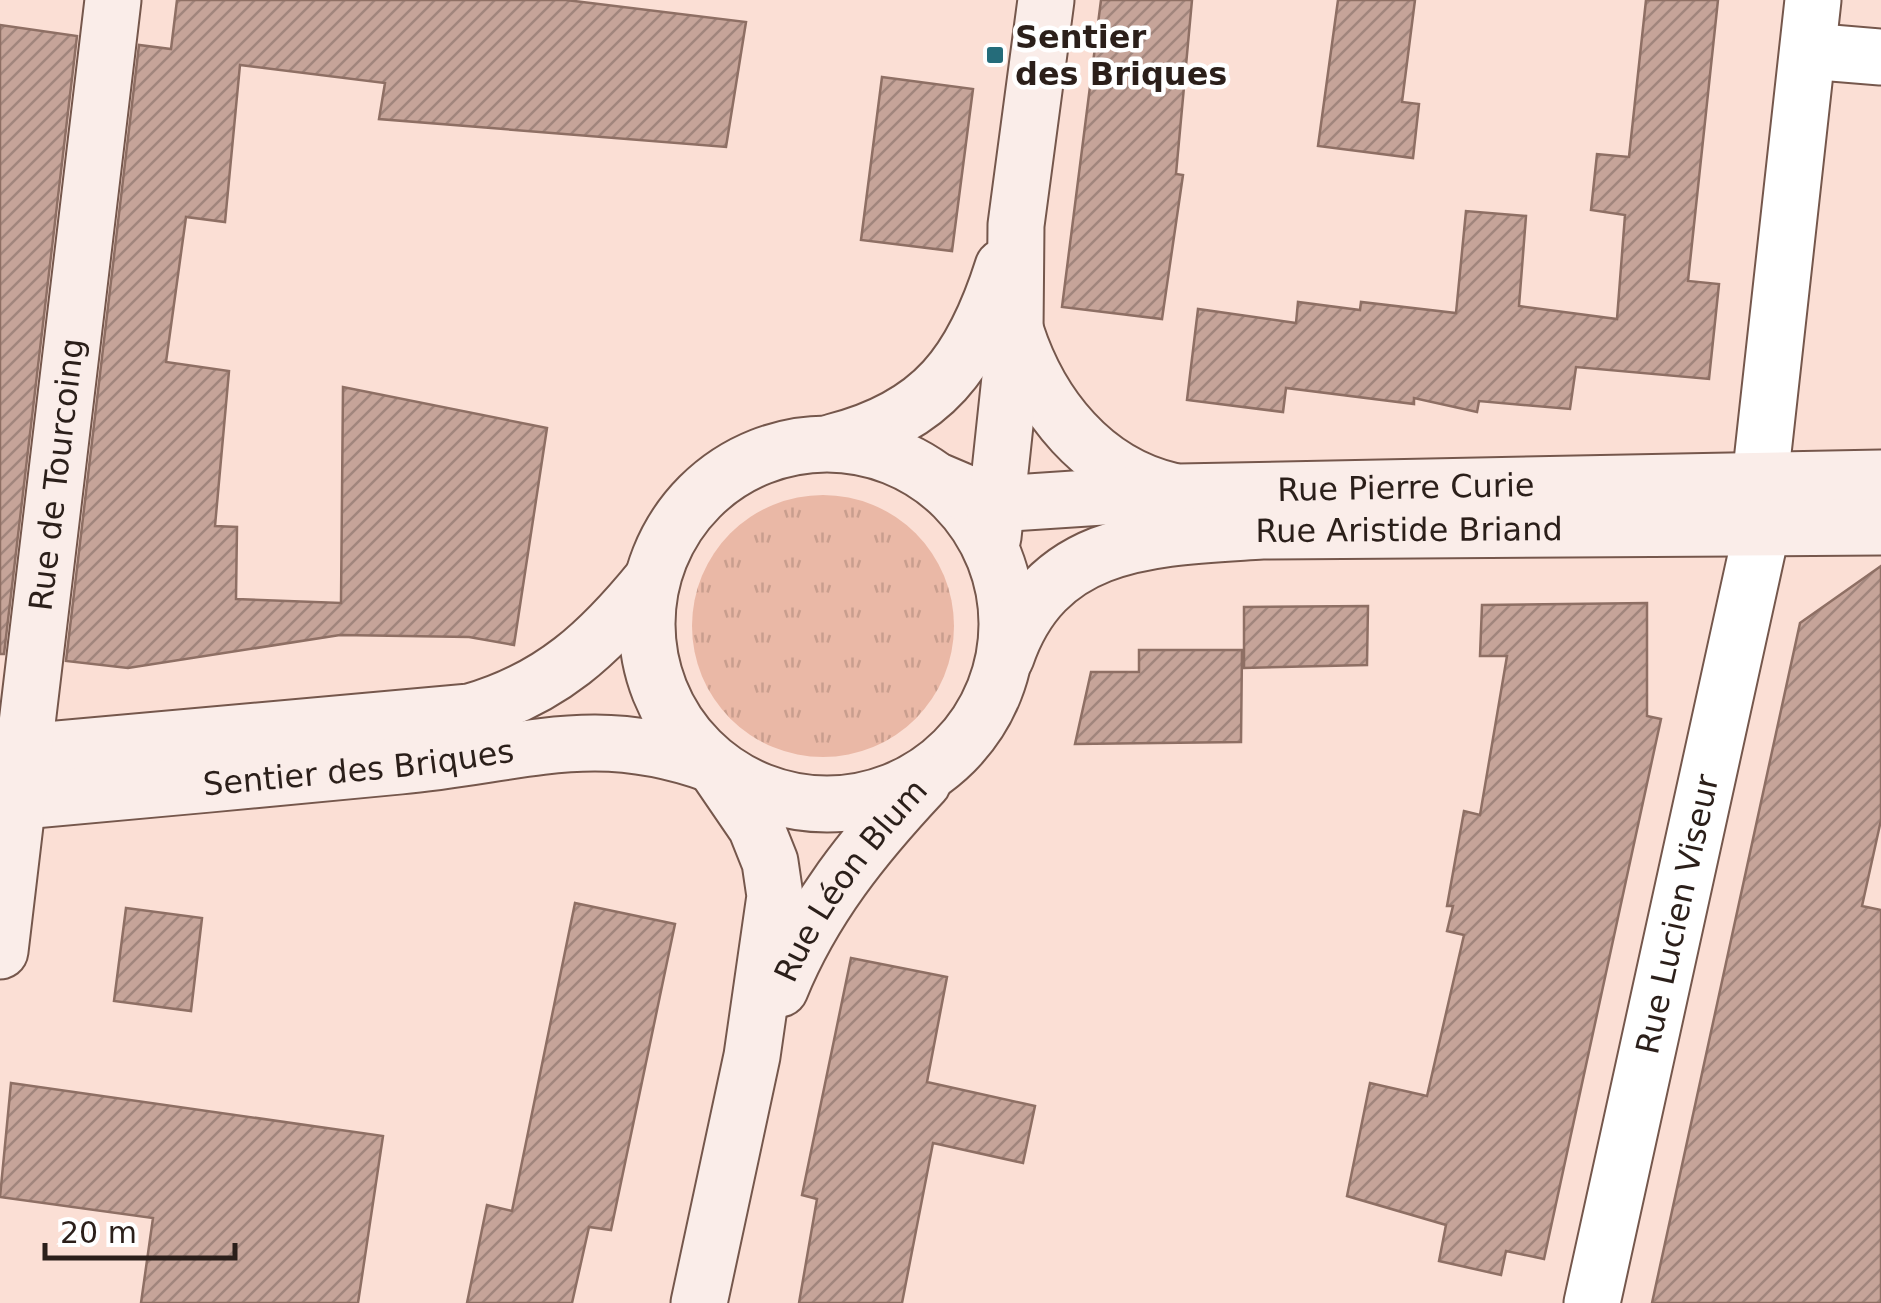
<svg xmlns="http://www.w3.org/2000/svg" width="1881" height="1303" font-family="'DejaVu Sans',sans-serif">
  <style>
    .grass { fill: url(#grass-tufts) }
    .building { fill: url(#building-hatch); stroke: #8e6f64; stroke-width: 2.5 }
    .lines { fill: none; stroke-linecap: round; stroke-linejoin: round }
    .street-casing { stroke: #75574c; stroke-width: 59 }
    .secondary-casing { stroke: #75574c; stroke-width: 59 }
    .street { stroke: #fff; stroke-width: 55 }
    .secondary { stroke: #faede9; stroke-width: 55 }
    .poi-dot { fill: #256c7a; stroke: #fff; stroke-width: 4 }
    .labels { text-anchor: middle; stroke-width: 9; stroke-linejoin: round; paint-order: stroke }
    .poi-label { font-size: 32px; font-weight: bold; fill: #2b1f1a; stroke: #fff; text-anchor: start }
    .street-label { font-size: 32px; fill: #2b1f1a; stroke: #fff }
  </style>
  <defs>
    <pattern id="grass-tufts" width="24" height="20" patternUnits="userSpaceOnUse" patternTransform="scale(2.5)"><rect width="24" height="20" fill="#eab8a6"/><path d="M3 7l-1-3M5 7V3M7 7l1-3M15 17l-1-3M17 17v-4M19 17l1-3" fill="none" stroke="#c99e8e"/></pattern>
    <pattern id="building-hatch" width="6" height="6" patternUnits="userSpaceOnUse" patternTransform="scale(2.5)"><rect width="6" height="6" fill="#c6a499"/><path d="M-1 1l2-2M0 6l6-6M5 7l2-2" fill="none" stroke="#a1857c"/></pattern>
  </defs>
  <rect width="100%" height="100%" fill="#fbdfd5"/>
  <circle class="grass" cx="823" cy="626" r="131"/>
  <g class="building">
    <path d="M177,0H566L746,22L726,147L379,119L385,83L240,65L225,222L186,217L166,362L229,371L215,526L237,527L236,599L341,603L343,387L547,428L514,645L469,637L340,635L128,668L66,661L139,45L171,49Z"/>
    <path d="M1101,0H1192L1176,174L1183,175L1162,319L1062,307Z"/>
    <path d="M1338,0H1415L1402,102L1419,104L1413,158L1318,146Z"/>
    <path d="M1646,0H1718L1688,281L1719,284L1709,379L1576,367L1570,409L1479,401L1477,412L1414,398V404L1286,388L1283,412L1187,400L1198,309L1296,323L1298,302L1360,310L1361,302L1456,313L1466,211L1526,216L1519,306L1617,319L1625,215L1591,210L1597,154L1629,157Z"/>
    <path d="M0,25L77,36L4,654H0Z"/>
    <path d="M882,77L973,89L952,251L861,240Z"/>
    <path d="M1881,566V820L1862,906L1881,910V1303H1652L1800,623Z"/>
    <path d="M1647,603V716L1661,719L1544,1259L1506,1251L1501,1275L1439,1261L1446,1225L1347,1196L1370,1083L1427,1096L1464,935L1447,931L1453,906H1447L1464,811L1480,815L1507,656H1480L1482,605Z"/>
    <path d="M1368,606L1367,665L1244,668V607Z"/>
    <path d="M1139,650H1242L1241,742L1075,744L1091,672H1139Z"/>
    <path d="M575,903L675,924L611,1230L589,1227L572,1303H467L487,1205L512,1211Z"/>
    <path d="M126,908L202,918L191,1011L114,1001Z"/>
    <path d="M851,958L947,977L927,1082L1035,1106L1023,1163L933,1143L902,1303H799L817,1199L802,1195Z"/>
    <path d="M11,1083L383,1136L358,1303H141L153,1218L0,1197Z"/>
  </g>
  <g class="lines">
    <defs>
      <g id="street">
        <path d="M1808,51L1881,57"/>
        <path d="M1760,480L1813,0"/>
        <path id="s1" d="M1592,1303L1762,529"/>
      </g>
      <g id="secondary">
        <path d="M1016,332C1040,406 1093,473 1172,491"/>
        <path d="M833,442C933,417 973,362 1003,267"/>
        <circle cx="827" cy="624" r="180"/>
        <path id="s2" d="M940,482L980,499L1012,503L1179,492L1881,478"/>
        <path d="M993,537L1015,331L1016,225L1046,0"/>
        <path id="s3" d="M1006,657C1047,537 1154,538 1262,531L1881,527"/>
        <path d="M0,754L470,712C551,689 600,643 652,579"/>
        <path id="s4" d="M0,803C133,791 267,779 400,766C521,755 593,721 713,765"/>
        <path id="s5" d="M0,951L113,0"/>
        <path id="s6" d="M780,989C813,908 864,845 923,782"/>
        <path d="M699,1303L752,1056L775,896L770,862L756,827L715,767"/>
      </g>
    </defs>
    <use href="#street" class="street-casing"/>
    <use href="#secondary" class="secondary-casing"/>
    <use href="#street" class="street"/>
    <use href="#secondary" class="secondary"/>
  </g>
  <rect class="poi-dot" x="985" y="45" width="20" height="20" rx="5"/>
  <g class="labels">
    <g class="poi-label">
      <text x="1015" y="48">Sentier<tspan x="1015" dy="37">des Briques</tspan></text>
    </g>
    <g class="street-label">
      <text dy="11" stroke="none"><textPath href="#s5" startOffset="480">Rue de Tourcoing</textPath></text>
      <text dy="11" stroke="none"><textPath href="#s2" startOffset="470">Rue Pierre Curie</textPath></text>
      <text dy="11" stroke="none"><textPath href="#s3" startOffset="455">Rue Aristide Briand</textPath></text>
      <text dy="11" stroke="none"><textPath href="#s4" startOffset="360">Sentier des Briques</textPath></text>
      <text dy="11" stroke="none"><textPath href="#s6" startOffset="130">Rue Léon Blum</textPath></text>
      <text dy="11" stroke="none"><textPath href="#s1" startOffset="398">Rue Lucien Viseur</textPath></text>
    </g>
  </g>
  <path d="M45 1243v15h190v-15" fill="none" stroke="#2b1f1a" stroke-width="5"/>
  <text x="60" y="1243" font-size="30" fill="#2b1f1a" stroke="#ffffff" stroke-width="8" paint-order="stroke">20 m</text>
</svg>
